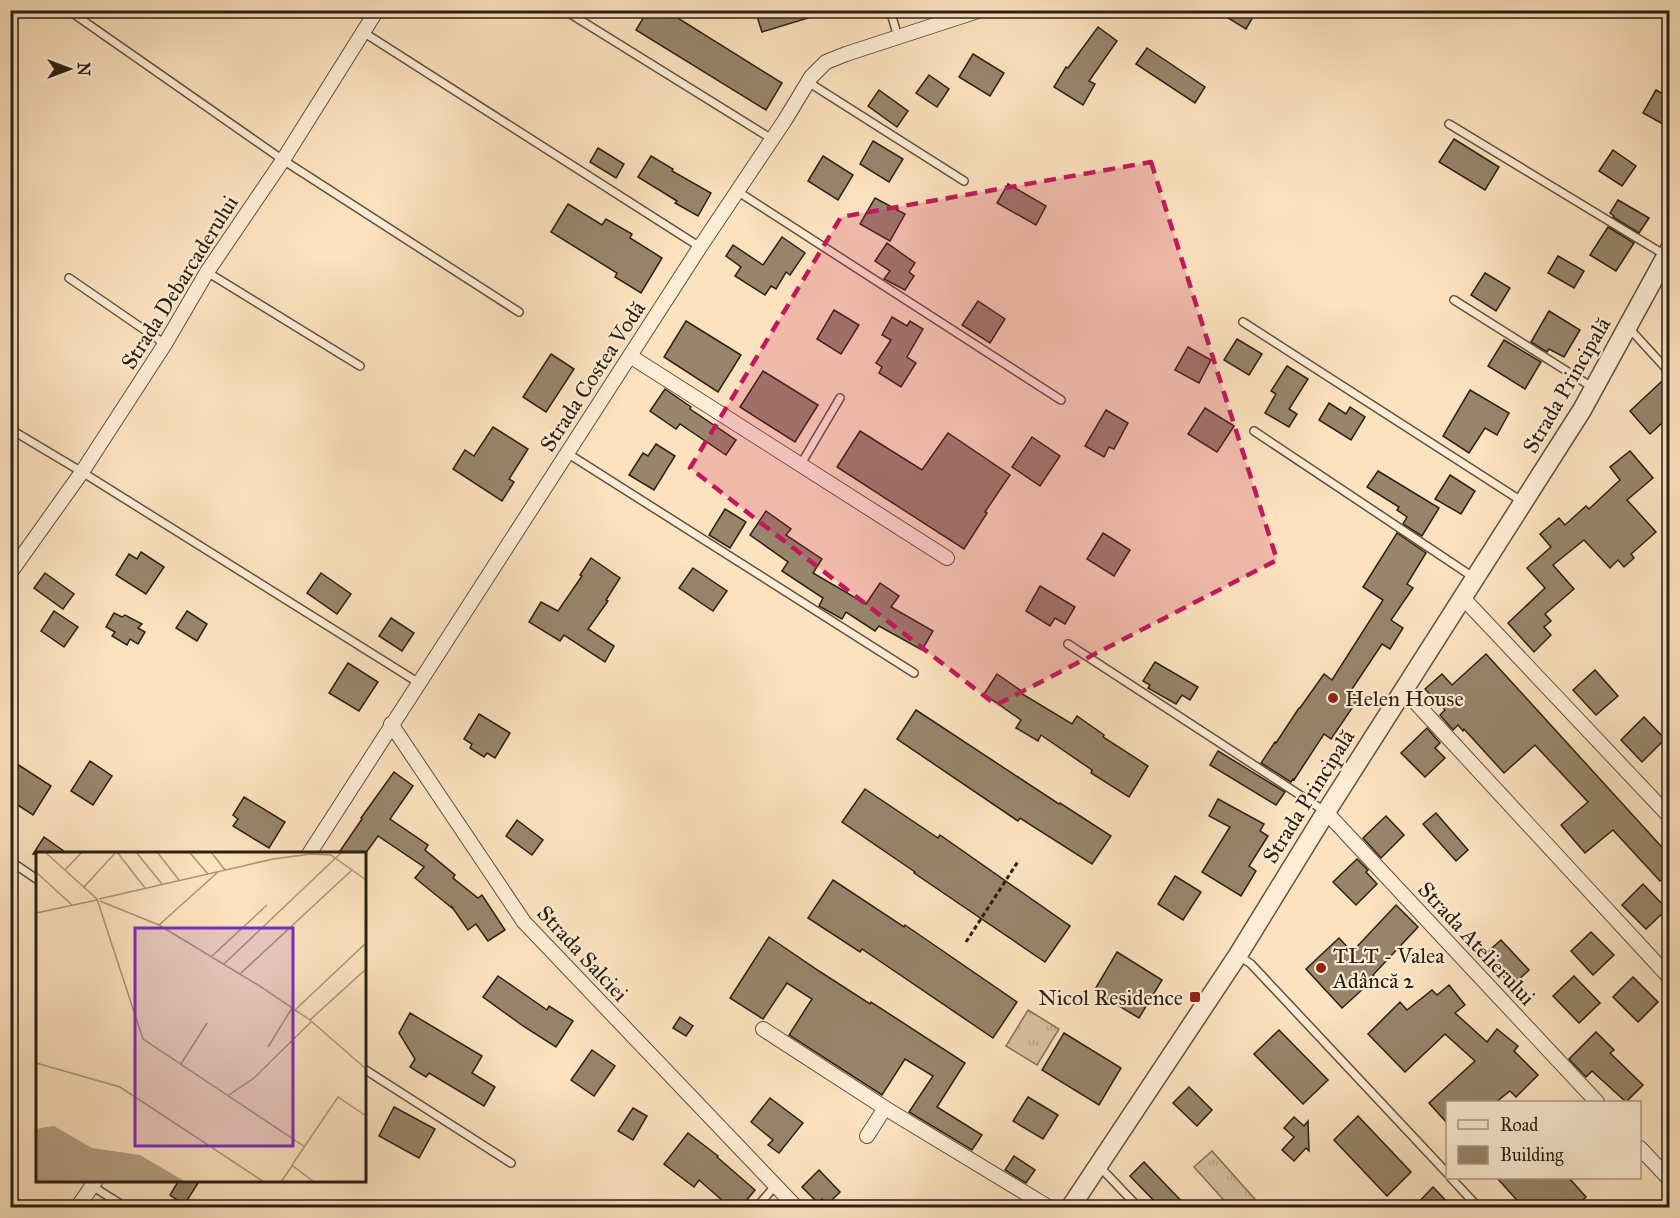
<svg xmlns="http://www.w3.org/2000/svg" width="1680" height="1218" font-family="'IM FELL Great Primer',serif">
  <style>
    .grass { fill: url(#grass-tufts); stroke: #82705a; stroke-width: 1.5 }
    .building { fill: #98856c; stroke: #2c2012; stroke-width: 1.5 }
    .lines { fill: none; stroke-linecap: round; stroke-linejoin: round }
    .service-casing { stroke: #60503d; stroke-width: 10 }
    .minor-casing { stroke: #60503d; stroke-width: 16 }
    .tertiary-casing { stroke: #60503d; stroke-width: 21 }
    .path { stroke: #2c2012; stroke-width: 3; stroke-dasharray: 4.5 3; stroke-linecap: butt }
    .service { stroke: #fdecd5; stroke-width: 7 }
    .minor { stroke: #fdecd5; stroke-width: 14 }
    .tertiary { stroke: #fdecd5; stroke-width: 18 }
    .marked { fill: #c2185b; fill-opacity: 0.2; stroke: #c2185b; stroke-width: 4.5; stroke-dasharray: 12 8; stroke-linejoin: round }
    .poi-dot { fill: #8f2418; stroke: #fdecd5; stroke-width: 2 }
    .labels { text-anchor: middle; stroke-width: 4.5; stroke-linejoin: round; paint-order: stroke }
    .street-label { font-size: 22px; fill: #2c2012; stroke: #fdecd5 }
    .poi-label { font-size: 22px; fill: #2c2012; stroke: #fdecd5; text-anchor: start }
    .inset-road { fill: none; stroke: #a9947a; stroke-width: 1.5 }
    .view { fill: #7b2cbf; fill-opacity: 0.15; stroke: #7b2cbf; stroke-width: 3 }
    .inset-edge { fill: none; stroke: #2c2012; stroke-width: 3 }
  </style>
  <defs>
    <pattern id="grass-tufts" width="24" height="20" patternUnits="userSpaceOnUse" patternTransform="scale(1.5)"><rect width="24" height="20" fill="#d9c1a2"/><path d="M3 7l-1-3M5 7V3M7 7l1-3M15 17l-1-3M17 17v-4M19 17l1-3" fill="none" stroke="#baa68a"/></pattern>
  </defs>
  <rect width="100%" height="100%" fill="#fce2bf"/>
  <filter id="stains"><feTurbulence type="fractalNoise" baseFrequency=".00333" numOctaves="4"/><feColorMatrix values="0 0 0 0 .2 0 0 0 0 .09 0 0 0 0 .02 0 0 0 .5 -.17"/></filter>
  <radialGradient id="worn" r=".72"><stop offset=".6" stop-color="#630" stop-opacity="0"/><stop offset="1" stop-color="#630" stop-opacity=".3"/></radialGradient>
  <g class="grass">
    <path d="M1028,1010L1059,1029L1037,1065L1006,1046Z"/>
    <path d="M1212,1151L1262,1207H1230L1194,1167Z"/>
  </g>
  <g class="building">
    <path d="M648,10H665L782,83L766,110L636,30Z"/>
    <path d="M755,10H820L821,14L762,32Z"/>
    <path d="M1215,10H1257L1246,29Z"/>
    <path d="M1098,27L1117,41L1089,81L1095,84L1083,105L1054,87L1066,67L1068,68Z"/>
    <path d="M1147,48L1205,87L1195,103L1136,64Z"/>
    <path d="M973,54L1004,73L990,96L959,77Z"/>
    <path d="M929,75L949,89L937,107L916,93Z"/>
    <path d="M879,90L908,111L897,127L868,106Z"/>
    <path d="M1656,90L1670,98V128L1643,113Z"/>
    <path d="M1454,139L1499,167L1485,190L1439,162Z"/>
    <path d="M873,141L903,159L889,182L860,164Z"/>
    <path d="M598,148L624,164L616,178L590,162Z"/>
    <path d="M1613,150L1636,166L1622,186L1599,171Z"/>
    <path d="M651,156L673,169L672,171L711,193L698,216L675,203L677,201L638,177Z"/>
    <path d="M823,156L853,175L838,200L808,181Z"/>
    <path d="M1008,184L1046,206L1036,225L997,203Z"/>
    <path d="M875,198L905,214L890,241L860,224Z"/>
    <path d="M1618,200L1649,218L1639,233L1613,217L1614,216L1610,213Z"/>
    <path d="M568,204L602,225L606,219L632,234L630,238L662,258L641,293L615,277L617,273L551,232Z"/>
    <path d="M1608,227L1634,243L1616,271L1590,255Z"/>
    <path d="M782,237L805,253L790,275L786,272L776,289L771,286L765,295L735,276L741,267L726,256L733,245L763,265Z"/>
    <path d="M887,243L915,263L909,272L914,276L905,290L884,279L890,271L875,261Z"/>
    <path d="M1558,256L1584,271L1574,288L1548,273Z"/>
    <path d="M1485,273L1510,288L1496,311L1471,295Z"/>
    <path d="M978,301L1005,319L990,343L962,325Z"/>
    <path d="M834,310L859,325L841,354L817,339Z"/>
    <path d="M1549,311L1580,330L1564,357L1549,349L1547,352L1531,342Z"/>
    <path d="M892,317L907,326L910,321L923,329L907,357L916,363L901,387L879,373L882,367L876,363L891,340L882,335Z"/>
    <path d="M686,321L741,355L718,392L664,357Z"/>
    <path d="M1237,339L1262,354L1249,375L1224,360Z"/>
    <path d="M1504,340L1541,362L1525,389L1488,366Z"/>
    <path d="M1188,347L1211,360L1199,383L1175,370Z"/>
    <path d="M551,354L574,369L546,412L523,397Z"/>
    <path d="M1287,366L1308,379L1289,409L1297,414L1289,427L1265,413L1276,394L1271,391Z"/>
    <path d="M763,371L818,405L795,442L740,407Z"/>
    <path d="M1661,382L1670,391V416L1650,434L1630,411Z"/>
    <path d="M665,389L691,407L690,409L736,440L726,455L680,424L676,429L650,411Z"/>
    <path d="M1470,390L1509,413L1497,435L1485,428L1469,453L1443,436Z"/>
    <path d="M1329,403L1346,414L1350,407L1365,417L1351,440L1319,420Z"/>
    <path d="M1205,408L1234,426L1217,452L1188,434Z"/>
    <path d="M1106,410L1128,423L1114,449L1109,447L1104,457L1085,446Z"/>
    <path d="M493,427L528,449L509,479L514,482L502,501L453,469L465,450L474,456Z"/>
    <path d="M860,431L922,470L948,433L1010,475L985,512L987,513L964,549L837,467Z"/>
    <path d="M1032,437L1060,456L1040,486L1012,467Z"/>
    <path d="M656,444L675,456L654,490L629,475L643,453L648,456Z"/>
    <path d="M1630,451L1653,478L1627,500L1656,532L1631,554L1634,558L1624,567L1618,560L1610,568L1584,540L1553,565L1574,589L1545,614L1551,621L1544,627L1551,635L1534,652L1508,623L1545,588L1527,568L1551,547L1540,534L1559,518L1565,525L1586,506L1589,509L1620,480L1610,467Z"/>
    <path d="M1378,471L1439,508L1422,536L1403,524L1407,517L1397,510L1399,507L1367,487Z"/>
    <path d="M1450,475L1475,491L1461,514L1435,499Z"/>
    <path d="M725,509L746,522L730,548L709,535Z"/>
    <path d="M766,511L791,529L786,535L822,559L813,573L866,604L880,583L899,596L891,607L933,631L922,650L879,626L875,631L846,612L842,619L819,606L823,598L782,571L788,562L750,535Z"/>
    <path d="M1103,533L1130,550L1114,576L1087,559Z"/>
    <path d="M1397,533L1426,553L1407,584L1413,588L1391,620L1403,628L1390,649L1382,644L1350,692L1359,698L1331,739L1324,734L1294,780L1293,779L1291,782L1261,763L1275,742L1276,743L1299,708H1300L1324,674L1332,680L1383,600L1363,587Z"/>
    <path d="M141,552L164,567L146,594L116,575L129,554L137,559Z"/>
    <path d="M591,558L620,578L606,600L608,601L588,629L614,646L605,662L564,635L560,641L529,622L541,602L558,611L582,576L580,575Z"/>
    <path d="M693,568L727,591L713,611L679,588Z"/>
    <path d="M45,573L74,594L63,609L34,588Z"/>
    <path d="M321,573L351,594L337,614L307,593Z"/>
    <path d="M1040,586L1075,607L1065,624L1055,618L1050,626L1026,611Z"/>
    <path d="M54,611L78,627L64,647L41,631Z"/>
    <path d="M187,611L207,624L197,641L176,628Z"/>
    <path d="M114,613L122,617L125,615L142,624L138,628L145,632L138,644L130,639L127,645L112,636L115,632L106,627Z"/>
    <path d="M391,618L414,633L402,651L379,636Z"/>
    <path d="M1486,654L1670,856V872L1660,881L1613,830L1585,853L1561,825L1588,802L1535,745L1504,773L1464,729L1463,731L1458,725L1453,730L1440,715L1445,710L1425,689L1442,674L1452,685Z"/>
    <path d="M1155,662L1198,687L1190,700L1182,695L1176,704L1148,688L1150,685L1143,681Z"/>
    <path d="M348,663L378,682L359,711L329,693Z"/>
    <path d="M1595,670L1618,696L1596,715L1573,690Z"/>
    <path d="M997,674L1020,690L1019,692L1072,724L1077,716L1104,735L1103,737L1148,766L1129,797L1091,773L1092,770L1041,735L1038,741L1016,728L1021,720L984,694Z"/>
    <path d="M916,710L1059,804L1060,803L1111,836L1092,864L1020,818L1018,821L897,739Z"/>
    <path d="M479,714L510,733L495,758L487,753L484,757L470,748L472,744L464,739Z"/>
    <path d="M1644,717L1665,739L1642,762L1621,740Z"/>
    <path d="M1427,728L1440,743L1435,748L1445,758L1425,777L1401,753Z"/>
    <path d="M1218,751L1285,792L1276,805L1210,765Z"/>
    <path d="M90,761L112,776L93,805L71,791Z"/>
    <path d="M17,764L51,786L33,815L10,800V775Z"/>
    <path d="M394,772L413,786L390,819L428,845L425,850L455,875L453,878L478,898L482,895L505,930L488,941L476,924L468,930L452,907V908L415,878L424,867L378,836L365,854H338L362,819L361,818Z"/>
    <path d="M865,789L938,838L940,835L1070,926L1045,962L914,873L915,872L842,822Z"/>
    <path d="M244,797L285,822L269,848L233,826L238,819L233,815Z"/>
    <path d="M1218,799L1264,824L1260,831L1268,836L1249,866L1256,871L1241,896L1202,872L1230,827L1209,816Z"/>
    <path d="M1436,813L1468,850L1456,861L1423,824Z"/>
    <path d="M1386,816L1404,835L1381,858L1363,838Z"/>
    <path d="M517,820L543,840L532,855L506,836Z"/>
    <path d="M44,837L68,854H33Z"/>
    <path d="M1357,859L1368,870L1366,872L1377,884L1356,905L1333,882Z"/>
    <path d="M1175,876L1201,892L1183,920L1158,904Z"/>
    <path d="M833,880L904,927L905,925L1017,1002L993,1038L862,949L860,952L808,918Z"/>
    <path d="M1643,884L1667,909L1646,929L1622,905Z"/>
    <path d="M1396,905L1418,927L1373,975L1375,978L1342,1008L1306,969L1339,938L1352,952Z"/>
    <path d="M1591,932L1614,955L1593,975L1571,951Z"/>
    <path d="M769,937L819,971L870,1004L871,1002L965,1063L937,1107L982,1135L972,1150L909,1112L933,1076L905,1059L882,1095L789,1035L812,999L787,983L763,1019L730,998Z"/>
    <path d="M1501,940L1529,970L1512,986L1484,955Z"/>
    <path d="M1117,952L1162,980L1139,1018L1094,991Z"/>
    <path d="M498,976L547,1010L549,1006L573,1021L556,1047L523,1026L483,997Z"/>
    <path d="M1574,976L1600,1003L1579,1023L1553,996Z"/>
    <path d="M1633,977L1658,1002L1638,1022L1613,997Z"/>
    <path d="M1449,985L1465,1005L1455,1013L1487,1042L1497,1029L1518,1046L1514,1051L1538,1075L1516,1097L1510,1091L1496,1102H1448V1124L1429,1103L1475,1061L1445,1034L1405,1072L1368,1034L1400,1002L1407,1010L1432,990L1437,995Z"/>
    <path d="M410,1013L482,1056L472,1073L495,1087L484,1106L429,1073L426,1077L410,1067L415,1059L399,1033Z"/>
    <path d="M680,1017L693,1026L686,1036L673,1028Z"/>
    <path d="M1279,1030L1328,1080L1303,1104L1254,1054Z"/>
    <path d="M1596,1032L1614,1050L1610,1053L1643,1085L1626,1102L1592,1071L1586,1077L1569,1059Z"/>
    <path d="M1064,1033L1121,1068L1099,1105L1042,1070Z"/>
    <path d="M592,1050L615,1066L594,1096L571,1080Z"/>
    <path d="M1189,1087L1212,1110L1197,1126L1173,1103Z"/>
    <path d="M1028,1097L1058,1115L1043,1139L1013,1121Z"/>
    <path d="M770,1098L803,1123L779,1153L768,1145L773,1140L751,1122Z"/>
    <path d="M394,1107L435,1129L419,1158L379,1136Z"/>
    <path d="M633,1108L647,1116L633,1140L618,1131Z"/>
    <path d="M1358,1116L1411,1172L1387,1196L1334,1140Z"/>
    <path d="M1294,1117L1304,1126L1308,1121L1309,1151L1306,1148L1294,1161L1282,1150L1294,1137L1284,1128Z"/>
    <path d="M688,1133L718,1156L717,1157L755,1190L740,1208H731L699,1180L694,1187L664,1164Z"/>
    <path d="M1014,1156L1035,1170L1026,1183L1005,1170Z"/>
    <path d="M1144,1162L1188,1208H1161L1130,1176Z"/>
    <path d="M819,1170L840,1192L827,1205L822,1199L818,1203L802,1187Z"/>
    <path d="M1497,1178H1569L1586,1197L1574,1208H1524Z"/>
    <path d="M179,1180H200L184,1205L170,1195Z"/>
    <path d="M1433,1187L1453,1208H1413Z"/>
  </g>
  <g class="lines">
    <defs>
      <g id="service">
        <path d="M68,10L283,160L519,312"/>
        <path d="M564,10L772,139"/>
        <path d="M890,10L898,37"/>
        <path d="M363,32L700,247"/>
        <path d="M808,82L964,181"/>
        <path d="M1449,124L1665,255"/>
        <path d="M737,191L1061,400"/>
        <path d="M207,272L360,366"/>
        <path d="M69,278L165,344"/>
        <path d="M1454,300L1592,387"/>
        <path d="M1243,322L1523,502"/>
        <path d="M1629,328L1670,373"/>
        <path d="M10,429L82,472L419,683"/>
        <path d="M1254,431L1473,577"/>
        <path d="M567,453L914,673"/>
        <path d="M801,464L840,398"/>
        <path d="M1068,644L1326,812"/>
        <path d="M16,865L38,880"/>
        <path d="M1238,955L1251,964L1448,1174"/>
        <path d="M364,1069L511,1163"/>
        <path d="M1099,1166L1139,1208"/>
        <path d="M1451,1178L1479,1208"/>
        <path d="M92,1186L127,1208"/>
        <path d="M756,1208L775,1186"/>
      </g>
      <g id="minor">
        <path d="M630,356L947,558"/>
        <path d="M10,573L82,472L165,344L207,272L283,160L377,10"/>
        <path d="M1463,598L1670,817"/>
        <path d="M1404,690L1670,978"/>
        <path d="M391,724L524,922L797,1208"/>
        <path d="M1326,812L1597,1102"/>
        <path d="M309,854L700,247L785,120L811,77L826,62L846,54L981,10"/>
        <path d="M763,1029L885,1108L1050,1208"/>
        <path d="M867,1136L885,1108"/>
        <path d="M1640,1148L1670,1180"/>
        <path d="M77,1208L96,1180"/>
      </g>
      <path id="tertiary" d="M1070,1208L1238,955L1326,812L1582,410L1670,249"/>
    </defs>
    <use href="#service" class="service-casing"/>
    <use href="#minor" class="minor-casing"/>
    <use href="#tertiary" class="tertiary-casing"/>
    <path class="path" d="M966,942L1019,860"/>
    <use href="#service" class="service"/>
    <use href="#minor" class="minor"/>
    <use href="#tertiary" class="tertiary"/>
  </g>
  <path class="marked" d="M1151,162L1277,560L996,705L690,468L841,217Z"/>
  <g class="poi-dot">
    <circle cx="1333" cy="698" r="6"/>
    <circle cx="1321" cy="968" r="6"/>
    <rect x="1189" y="991" width="12" height="12" rx="3"/>
  </g>
  <g class="labels">
    <g class="street-label">
      <text transform="translate(179 282) rotate(-58)" y="8">Strada Debarcaderului</text>
      <text transform="translate(592 376) rotate(-57)" y="8">Strada Costea Vodă</text>
      <text transform="translate(1566 385) rotate(-60)" y="8">Strada Principală</text>
      <text transform="translate(1308 796) rotate(-58)" y="8">Strada Principală</text>
      <text transform="translate(1477 943) rotate(47)" y="8">Strada Atelierului</text>
      <text transform="translate(583 953) rotate(47)" y="8">Strada Salciei</text>
    </g>
    <g class="poi-label">
      <text x="1345" y="706">Helen House</text>
      <text x="1333" y="963">TLT - Valea<tspan x="1333" dy="25">Adâncă 2</tspan></text>
      <text x="1183" y="1005" text-anchor="end">Nicol Residence</text>
    </g>
  </g>
  <g transform="translate(36 852)">
    <rect width="330" height="330" fill="#fce2bf"/>
    <path d="M18,274L56,296L104,303L150,330H0V277Z" fill="#b5a084"/>
    <path class="inset-road" d="M9,0L61,47M81,0L109,36M100,0L126,32M121,0L143,28M175,0L189,18M154,1L172,22M29,18L46,0M0,20L36,53M48,35L80,0M61,47L107,187L269,295M63,47L237,7L275,2L295,3L330,28M64,49L123,73L222,133L274,168L330,217M0,61L61,48M123,73L182,20M176,104L231,53M188,112L306,0M204,122L316,18M259,158L330,91M274,168L330,117M232,195L256,156M0,211L84,235L228,330M145,212L171,171M193,243L218,226L276,169M245,330L256,314M278,330L256,313L302,245L330,264"/>
    <path class="view" d="M99,76H257V294H99Z"/>
    <rect width="330" height="330" class="inset-edge"/>
  </g>
  <rect width="1680" height="1218" fill="none" stroke="#fce2bf" stroke-width="36"/>
  <rect x="12" y="12" width="1656" height="1194" fill="none" stroke="#2c2012" stroke-width="3"/>
  <rect x="18" y="18" width="1644" height="1182" fill="none" stroke="#2c2012" stroke-width="1.5"/>
  <rect x="1446" y="1101" width="195" height="78" fill="#fdecd5" stroke="#a99a87" stroke-width="1.5"/>
  <rect x="1458" y="1120" width="30" height="9" fill="#fdecd5" stroke="#a99a87" stroke-width="1.5"/>
  <text x="1500" y="1131" font-size="18" fill="#2c2012">Road</text>
  <rect x="1458" y="1146" width="30" height="18" fill="#98856c" stroke="#a99a87" stroke-width="1.5"/>
  <text x="1500" y="1161" font-size="18" fill="#2c2012">Building</text>
  <g transform="translate(69 69) rotate(90)" stroke="#fdecd5" stroke-width="4.5" paint-order="stroke">
  <path d="M0-4.5L10 22L0 15L-10 22Z" fill="#2c2012"/>
  <text y="-9" font-size="16" font-weight="bold" text-anchor="middle" fill="#2c2012">N</text>
  </g>
  <rect width="100%" height="100%" filter="url(#stains)"/>
  <rect width="100%" height="100%" fill="url(#worn)"/>
</svg>
